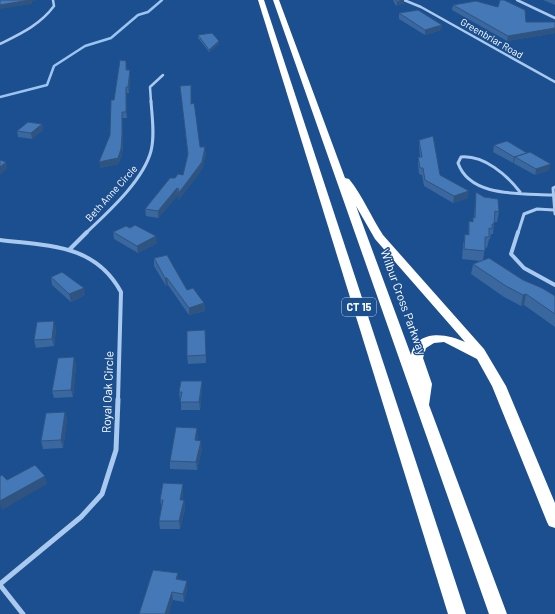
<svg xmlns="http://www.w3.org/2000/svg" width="555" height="614" font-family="Barlow,sans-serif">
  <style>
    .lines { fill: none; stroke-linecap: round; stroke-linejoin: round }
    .stream { stroke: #9cc4f0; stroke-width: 2.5 }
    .street-far3 { stroke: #a9c9ee; stroke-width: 2.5 }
    .street-far2 { stroke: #a9c9ee; stroke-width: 3 }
    .street-far1 { stroke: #a9c9ee; stroke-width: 4 }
    .street { stroke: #a9c9ee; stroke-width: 5 }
    .highway { fill: #fff; fill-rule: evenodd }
    .wall { fill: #3a679d }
    .shaded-wall { fill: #305480 }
    .building { fill: #4478b7; stroke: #305480 }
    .labels { text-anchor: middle; stroke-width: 3; stroke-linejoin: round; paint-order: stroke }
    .far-street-label { font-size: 10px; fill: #fff; stroke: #1b4f8f }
    .shield { fill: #1b4f8f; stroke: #bbcadd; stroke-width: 1 }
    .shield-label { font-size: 11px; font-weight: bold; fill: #fff }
    .street-label { font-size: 12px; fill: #fff; stroke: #1b4f8f }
  </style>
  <rect width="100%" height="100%" fill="#1b4f8f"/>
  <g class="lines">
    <path class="stream" d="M0,97L47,85L54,66L85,46L111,38L138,15L148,12L162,0"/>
    <g class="street-far3">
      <path d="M404,0L421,7L555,82"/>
      <path d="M517,0L555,18"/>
      <path d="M0,44C20,34 40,25 54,6L53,0"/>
      <path d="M151,102L150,87L163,75"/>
    </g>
    <g class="street-far2">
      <path d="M555,187L553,188L555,214"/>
      <path d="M520,192C507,175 484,155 461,157L458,163C470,198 522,193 552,195"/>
      <path d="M86,233C108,212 143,181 151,151C155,135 152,117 151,101"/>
      <path d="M518,233L524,214L537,209L554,210"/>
    </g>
    <g class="street-far1">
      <path d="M518,232L511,254L524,268L555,285"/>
      <path d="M0,240C49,246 95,244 121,292L118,400"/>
      <path d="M70,249L87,232"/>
    </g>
    <g class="street">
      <path d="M0,584L81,517L102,494L116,450L118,399"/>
      <path d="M0,585L23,614"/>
    </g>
    <g class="highway">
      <path d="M258,0H264L466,614H448Z"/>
      <path d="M273,0H279L345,178L349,179C363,196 371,217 383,235L484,349L506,386L555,503V528L549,526L547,522L492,386L477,359L444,342L434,343L426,348L423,358L432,384L429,405L507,614H489ZM356,206L375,239L465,342C447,333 416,329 411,355Z"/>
    </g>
  </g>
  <g class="wall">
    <path d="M393,0H404V3L396,6Z"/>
    <path d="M543,0H555V5Z"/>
    <path d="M453,5L526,22H555V33L507,41L452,10Z"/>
    <path d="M399,13L442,25L441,30L425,35L399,19Z"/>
    <path d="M198,35L219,41V44L209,52L198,38Z"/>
    <path d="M127,66V70L130,76L129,93H127V118H122L123,142L122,155L118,164L100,168L110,135L114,100Z"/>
    <path d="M180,86L192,104L200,147L206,153L202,169L178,201V195L158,218L146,216L145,209L175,178L183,175L188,155Z"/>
    <path d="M42,124L43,130L32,139L18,137L17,131Z"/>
    <path d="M419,140L440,175L468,198L453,203L424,186L422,175L419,174L418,164V157H420L419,147Z"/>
    <path d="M494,145L549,170L535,175L493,152Z"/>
    <path d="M476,192L499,212L497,222H494L493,234H491L490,239H489L487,248L485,247L483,260L555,296V327L524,305L521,306L504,297L471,274L473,264L480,261L462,259L463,245L465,234L468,235L469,221H473V217H474L475,202Z"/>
    <path d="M113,232L157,243L138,253L114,239Z"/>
    <path d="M154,258L187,290L204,303L205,311L189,315L168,285L166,286L154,266Z"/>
    <path d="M51,277L85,295L71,302L52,285Z"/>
    <path d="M56,328L54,346L36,348L34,340Z"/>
    <path d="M205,330L206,363L188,364L187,356Z"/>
    <path d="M74,357L76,365L73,397L54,398L52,391Z"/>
    <path d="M202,381V389L200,410H181V400H180L179,392Z"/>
    <path d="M65,412L67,420L63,448L43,449L41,441Z"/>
    <path d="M198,436L197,441L202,449L197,470L170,469V461Z"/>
    <path d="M183,484V492L182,500H184L185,508L180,529H160L159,521L162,508L160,500Z"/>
    <path d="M153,570L178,573V579L187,581V589L184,602L173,600Z"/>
  </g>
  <g class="shaded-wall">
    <path d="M30,0H38L32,1V4L0,9V5Z"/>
    <path d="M402,0H404V3L396,6L397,2Z"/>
    <path d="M442,25L441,30L425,35V30Z"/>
    <path d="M555,28V33L507,41L508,36Z"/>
    <path d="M219,41V44L209,52V50Z"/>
    <path d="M130,70V76L129,93L128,87Z"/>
    <path d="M126,87L127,93V118L126,112Z"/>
    <path d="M122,112L123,142L122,155L118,164L100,168L99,162Z"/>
    <path d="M42,124L43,130L32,139L31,133Z"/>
    <path d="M205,147L206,153L202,169L178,201V194Z"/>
    <path d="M527,153L515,157L514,163H513L514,157Z"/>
    <path d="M6,162L7,168L0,175V167Z"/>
    <path d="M551,164L549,170L535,175L536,169Z"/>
    <path d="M177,188L178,195L158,218V211Z"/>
    <path d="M469,191L468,198L453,203L454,196Z"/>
    <path d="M156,236L157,243L138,253L137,246Z"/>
    <path d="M165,278H167L168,285L166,286Z"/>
    <path d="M84,288L85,295L71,302L69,294Z"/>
    <path d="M526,294L524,305L521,306L523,295Z"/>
    <path d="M204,303L205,311L189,315V308Z"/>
    <path d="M54,321L56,328L54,346L52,339Z"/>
    <path d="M74,357L76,365L73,397L71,390Z"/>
    <path d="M202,381V389L200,410L199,402Z"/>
    <path d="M65,412L67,420L63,448L61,440Z"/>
    <path d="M197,428L198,436L195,448V440Z"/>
    <path d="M201,441L202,449L197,470L196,462Z"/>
    <path d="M45,476L47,484L2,510L0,504V501Z"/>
    <path d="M183,484V492L181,508L180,500Z"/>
    <path d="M184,500L185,508L180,529L179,521Z"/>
    <path d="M178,573V581L176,579Z"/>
    <path d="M187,581V589L184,602L183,594Z"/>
    <path d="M172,592L173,600L169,614H165Z"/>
  </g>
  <g class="building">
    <path d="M0,0H30L0,5Z"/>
    <path d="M395,0H402L397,2Z"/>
    <path d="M500,0H504L525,10L526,22H555V28L508,36L453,5L476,1L498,7Z"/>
    <path d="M418,10L442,25L425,30L399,13Z"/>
    <path d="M212,33L219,41L209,50L198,35Z"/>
    <path d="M120,60L126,61V70H130L128,87H126V112H122V135L121,149L118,158L99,162L110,135L111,100H114Z"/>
    <path d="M191,85V104L194,103L195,109L200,147H205L202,162L178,194L179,189L177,188L158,211L145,209L170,178H175L178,174L183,175L188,154L180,86Z"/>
    <path d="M28,122L42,124L31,133L17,131Z"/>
    <path d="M433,136L440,175L469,191L454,196L425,180L423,168H420L418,157H422L419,140Z"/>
    <path d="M507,141L527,153L514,157L494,145Z"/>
    <path d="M530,152L551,164L536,169L515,157Z"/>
    <path d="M0,160L6,162L0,167Z"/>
    <path d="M476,192L484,197L498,199L499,212L495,211L494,224H492V229L489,228V237H485V251L464,249L465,234L469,235V221L473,222V217L475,218Z"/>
    <path d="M135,225L156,236L137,246L113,232L126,226L130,228Z"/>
    <path d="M167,255L187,290L193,288L204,303L189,308L167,278H165L154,258Z"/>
    <path d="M489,258L523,280L542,288L555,296V314L526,294L523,295L506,286L473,264Z"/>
    <path d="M62,272L84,288L69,294L51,277Z"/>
    <path d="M54,321L52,339L34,340L37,322Z"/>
    <path d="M205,330L206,355L187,356V331Z"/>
    <path d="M74,357L71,390L52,391L58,358Z"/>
    <path d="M181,381H202L199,402H180L182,392H179Z"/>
    <path d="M65,412L61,440L41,441L46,413Z"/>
    <path d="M176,427L197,428L195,440L201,441L196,462L170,461Z"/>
    <path d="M35,465L45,476L0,501V476L2,475L7,480Z"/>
    <path d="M163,483L183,484L180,500H184L179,521H159L163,500H160Z"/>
    <path d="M153,570L178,573L176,579L187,581L183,594L172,592L165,614H139Z"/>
  </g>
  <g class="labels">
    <g class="far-street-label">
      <text transform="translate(492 38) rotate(30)" y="4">Greenbriar Road</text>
      <text transform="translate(111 193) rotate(-48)" y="4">Beth Anne Circle</text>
    </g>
    <rect class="shield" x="342" y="298" width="34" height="18" rx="3"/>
    <g class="shield-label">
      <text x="359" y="311">CT 15</text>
    </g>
    <g class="street-label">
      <text transform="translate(403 302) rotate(70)" y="4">Wilbur Cross Parkway</text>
      <text transform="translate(108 392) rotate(-88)" y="4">Royal Oak Circle</text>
    </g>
  </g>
</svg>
